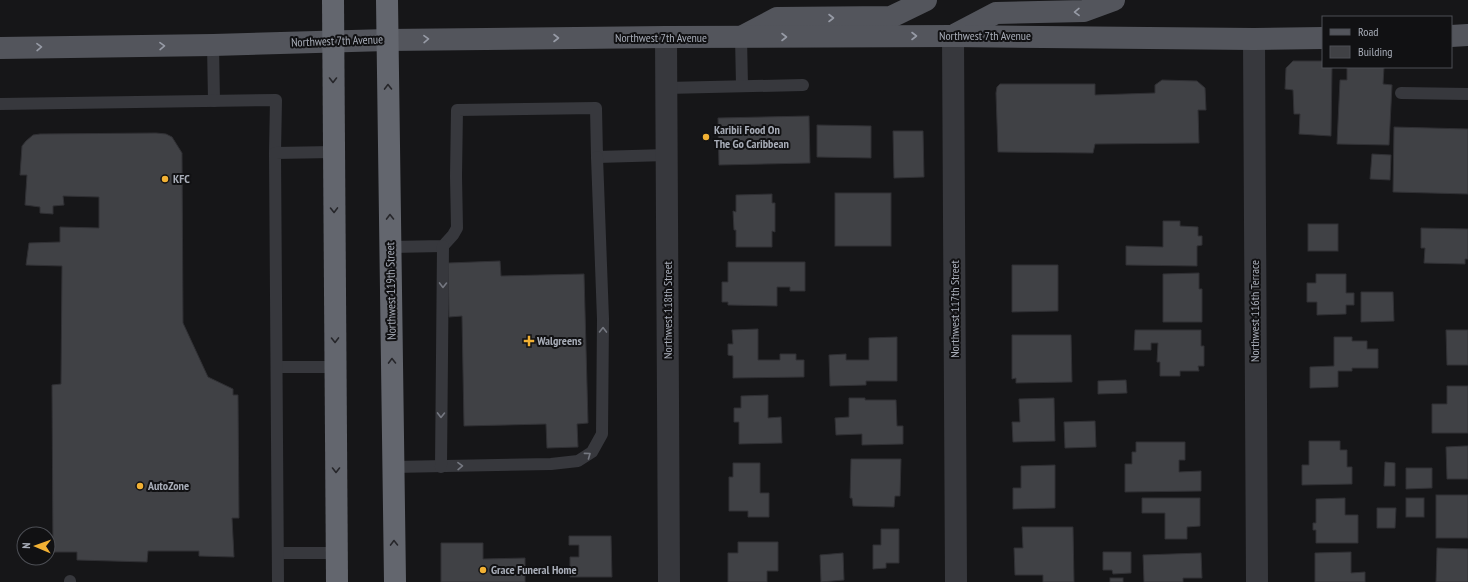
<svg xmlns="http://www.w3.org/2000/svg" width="1468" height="582" font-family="'PT Sans Narrow',sans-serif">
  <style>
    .building { fill: #404145; stroke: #303034 }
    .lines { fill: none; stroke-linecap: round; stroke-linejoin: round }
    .lane { stroke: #37383d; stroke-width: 12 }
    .street { stroke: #37383d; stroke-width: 22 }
    .primary { stroke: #53555c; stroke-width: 22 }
    .highway { stroke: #63666e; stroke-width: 22 }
    .oneway { stroke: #979ba6 }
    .oneway2 { stroke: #26262a }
    .oneway3 { stroke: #757881 }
    .poi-dot { fill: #f2b134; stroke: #111113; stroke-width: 1.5 }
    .labels { text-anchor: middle; stroke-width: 4; stroke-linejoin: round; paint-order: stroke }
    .street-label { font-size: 12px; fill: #a8adb8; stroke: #111113 }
    .poi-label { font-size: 12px; font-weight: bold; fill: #a8adb8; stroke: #111113; text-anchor: start }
  </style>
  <rect width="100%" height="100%" fill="#161618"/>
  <g class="building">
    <path d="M1293,61H1323V67H1332L1331,136L1299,134L1300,114H1294L1293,90L1285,89L1286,68Z"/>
    <path d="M1347,67H1384L1383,84L1392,85L1389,145L1337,144L1340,80H1347Z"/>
    <path d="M1162,80L1197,81L1205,88L1206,110H1198L1199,143L1095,144L1093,153L998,152L996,93L997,87L1000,84H1095V95L1155,93V85Z"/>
    <path d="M809,116L810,163L719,165L718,118Z"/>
    <path d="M817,125L871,126V158L817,157Z"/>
    <path d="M1394,127L1468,129V194L1393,192Z"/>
    <path d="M893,131H923L924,177L894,178Z"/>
    <path d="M156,133L166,134L172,137L182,153L183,323L208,377L233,389V395H238L239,518H232L234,557L199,556V551H148L147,562L77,560V552H53L52,385L61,384L62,266L26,265L29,243L60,242V227L99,228V197L63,196L64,205L53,206V214L40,213V207L25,205L27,175H20L22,146L26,141L33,135L40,134Z"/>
    <path d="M1372,154L1391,155L1390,180L1370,179Z"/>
    <rect x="835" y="193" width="56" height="53"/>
    <path d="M772,194V203H775V232L772,231V247H736V230H734L733,211L736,212V195Z"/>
    <path d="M1163,221H1180V226L1198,227V236H1202V245L1197,246V266L1126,265V246L1163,247Z"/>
    <rect x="1308" y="224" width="30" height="27"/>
    <path d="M1421,228L1468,229V259H1465V264L1424,263L1425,248H1421Z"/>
    <path d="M500,261L501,276L584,274L588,423L577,424L578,447L547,448L546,424L464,426L462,316L449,317L448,263Z"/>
    <path d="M728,262H805V291H790V287H777V306L728,305V302H722V282H728Z"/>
    <path d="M1012,265H1058V311L1012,312Z"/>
    <path d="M1199,273V289H1202V322H1163V274Z"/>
    <path d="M1316,274H1346V293H1354V305H1346V314L1317,315V302H1307V283H1316Z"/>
    <path d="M1361,292H1393L1394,321L1361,322Z"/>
    <path d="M758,329V360H780V354H796V360H804V377L733,378V356L728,355V344H733L732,330Z"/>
    <path d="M1135,330H1201V346H1204V366H1198L1199,371H1180V376H1160V362H1157L1158,343H1151V350H1134Z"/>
    <path d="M1446,330H1468V365H1447Z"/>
    <path d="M1012,335H1071L1072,382L1016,383V378L1012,379Z"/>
    <path d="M897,337V381H866V385L830,386L829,355L846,354V360H869V338Z"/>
    <path d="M1334,337H1352V341H1367V349H1378V368H1352V371H1338V387L1310,388V367L1334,366Z"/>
    <path d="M1126,380L1127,393L1098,394V381Z"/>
    <path d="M1447,386H1468V433H1432V404H1447Z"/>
    <path d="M768,395V418L781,417L782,443L739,444V422H734V408H741V396Z"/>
    <path d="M849,398H865V400H896L897,426H903V444L862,445V434L836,435L835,418L849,417Z"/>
    <path d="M1054,398L1055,441L1013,442L1012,422H1020L1019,399Z"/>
    <path d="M1095,421L1096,447L1065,448L1064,422Z"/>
    <path d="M1309,441H1340V450H1347V467H1352V484L1302,485V465H1309Z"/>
    <path d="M1136,442H1185V460H1179V472L1201,471V491L1125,492V464H1132V452H1136Z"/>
    <path d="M1465,446H1468V479H1447L1446,447Z"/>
    <path d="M851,459H901L900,496H895L894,507L853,506L852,498H850Z"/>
    <path d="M1385,462L1395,463V486H1384Z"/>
    <path d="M733,463H760V493H769V517H748V511H729V477H733Z"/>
    <path d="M1055,465V508L1013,509V488H1021V466Z"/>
    <path d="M1406,468H1432V488L1406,489Z"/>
    <rect x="1436" y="495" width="32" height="43"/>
    <path d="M1142,498H1200V526L1187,527V539H1165V513H1142Z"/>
    <path d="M1345,498V515H1358V543H1316V530H1313V523H1316V499Z"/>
    <rect x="1406" y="498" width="18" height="19"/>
    <path d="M1377,508H1396L1395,528H1377Z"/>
    <path d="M1022,527H1073L1074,582H1043V575H1015L1014,548H1023Z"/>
    <path d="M881,529H899V563H886V568L873,569V545H881Z"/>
    <path d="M569,536H611L612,577H570V557H579V545H569Z"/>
    <path d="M738,542H778V571H767V582H728V553H738Z"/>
    <path d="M441,543H483V559L525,558V582H441Z"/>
    <path d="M1437,548L1468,549V582H1436Z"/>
    <path d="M1103,552H1131V573L1113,574L1112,570H1103Z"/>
    <path d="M1351,552V573L1365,572V582H1315V553Z"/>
    <path d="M843,553L844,580L821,582L820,555Z"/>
    <path d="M1201,553L1202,578H1183V582H1144L1143,555Z"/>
    <rect x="1110" y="578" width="13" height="4"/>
  </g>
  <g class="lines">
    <g class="lane">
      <path d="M741,37L742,86"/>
      <path d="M213,45L214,101"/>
      <path d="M666,88L803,85"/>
      <path d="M1401,93L1468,94"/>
      <path d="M0,104L276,100L275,153"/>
      <path d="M391,247L443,246L453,235L457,228L456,176L457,110L596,108L597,157L667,155"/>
      <path d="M277,367H336"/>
      <path d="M393,467L551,464L578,461L592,452L602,434L603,319L597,157"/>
      <path d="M441,467L443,246"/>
      <path d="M278,553H337"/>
      <path d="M70,581V582"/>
      <path d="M278,582L275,153L333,152"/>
    </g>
    <g class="street">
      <path d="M953,36L956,582"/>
      <path d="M666,37L669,582"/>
      <path d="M1254,39L1257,582"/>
    </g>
    <g class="primary">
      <path d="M956,34L996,13L1084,11L1114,0"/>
      <path d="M743,36L777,18L891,17L926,0"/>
      <path d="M1451,36L1468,35"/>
      <path d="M0,48L213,45L387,40L666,37L953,36L1254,39L1323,38"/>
    </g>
    <g class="highway">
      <path d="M333,0L337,582"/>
      <path d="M387,0L395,582"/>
    </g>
  </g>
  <defs><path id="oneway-chevron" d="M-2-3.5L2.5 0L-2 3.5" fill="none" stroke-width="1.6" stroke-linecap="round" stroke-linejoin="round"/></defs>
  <g class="oneway">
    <use href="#oneway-chevron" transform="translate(1077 12) rotate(179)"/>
    <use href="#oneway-chevron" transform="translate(831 18)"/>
    <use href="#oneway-chevron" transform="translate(914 36)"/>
    <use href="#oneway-chevron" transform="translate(784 37)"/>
    <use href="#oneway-chevron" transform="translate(556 38)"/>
    <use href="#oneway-chevron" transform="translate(426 39) rotate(-1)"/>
    <use href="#oneway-chevron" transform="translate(162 46) rotate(-1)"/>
    <use href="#oneway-chevron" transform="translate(39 47) rotate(-1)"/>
  </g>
  <g class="oneway2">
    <use href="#oneway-chevron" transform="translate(333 80) rotate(90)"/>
    <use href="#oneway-chevron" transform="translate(388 87) rotate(-91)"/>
    <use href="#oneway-chevron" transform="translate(334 210) rotate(89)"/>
    <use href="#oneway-chevron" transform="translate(390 217) rotate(-91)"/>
    <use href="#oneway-chevron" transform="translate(335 340) rotate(89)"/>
    <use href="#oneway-chevron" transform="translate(392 361) rotate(-91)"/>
    <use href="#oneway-chevron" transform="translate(336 470) rotate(90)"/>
    <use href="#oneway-chevron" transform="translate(394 543) rotate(-91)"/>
  </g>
  <g class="oneway3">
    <use href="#oneway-chevron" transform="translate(443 285) rotate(91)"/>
    <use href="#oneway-chevron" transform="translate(603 330) rotate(-89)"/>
    <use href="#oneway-chevron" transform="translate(441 415) rotate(91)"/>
    <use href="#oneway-chevron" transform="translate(588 455) rotate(-36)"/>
    <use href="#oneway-chevron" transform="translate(460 466) rotate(-1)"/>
  </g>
  <g class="poi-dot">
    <circle cx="706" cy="137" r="4"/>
    <circle cx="165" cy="179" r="4"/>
    <path d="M527 335h4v4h4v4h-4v4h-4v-4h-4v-4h4z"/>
    <circle cx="140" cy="486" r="4"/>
    <circle cx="483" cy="570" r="4"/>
  </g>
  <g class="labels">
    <g class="street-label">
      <text x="985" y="40">Northwest 7th Avenue</text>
      <text x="661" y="42">Northwest 7th Avenue</text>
      <text transform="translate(337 41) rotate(-2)" y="4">Northwest 7th Avenue</text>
      <text transform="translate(391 291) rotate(-91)" y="4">Northwest 119th Street</text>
      <text transform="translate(955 309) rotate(-90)" y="4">Northwest 117th Street</text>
      <text transform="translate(668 310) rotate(-90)" y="4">Northwest 118th Street</text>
      <text transform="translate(1255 311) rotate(-90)" y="4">Northwest 116th Terrace</text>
    </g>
    <g class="poi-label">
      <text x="714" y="134">Karibii Food On<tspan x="714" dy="14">The Go Caribbean</tspan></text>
      <text x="173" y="183">KFC</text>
      <text x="537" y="345">Walgreens</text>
      <text x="148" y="490">AutoZone</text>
      <text x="491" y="574">Grace Funeral Home</text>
    </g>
  </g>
  <rect x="1322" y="16" width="130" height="52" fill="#111113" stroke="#4d4f55"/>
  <rect x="1330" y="29" width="20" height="6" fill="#53555c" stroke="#4d4f55"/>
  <text x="1358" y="36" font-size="12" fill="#a8adb8">Road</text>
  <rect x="1330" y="46" width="20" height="12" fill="#404145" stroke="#4d4f55"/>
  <text x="1358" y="56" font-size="12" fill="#a8adb8">Building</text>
  <g transform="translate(36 546) rotate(272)"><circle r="19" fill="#111113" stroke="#4d4f55"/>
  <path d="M0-3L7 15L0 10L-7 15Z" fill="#f2b134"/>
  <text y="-6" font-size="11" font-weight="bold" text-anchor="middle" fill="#a8adb8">N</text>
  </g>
</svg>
